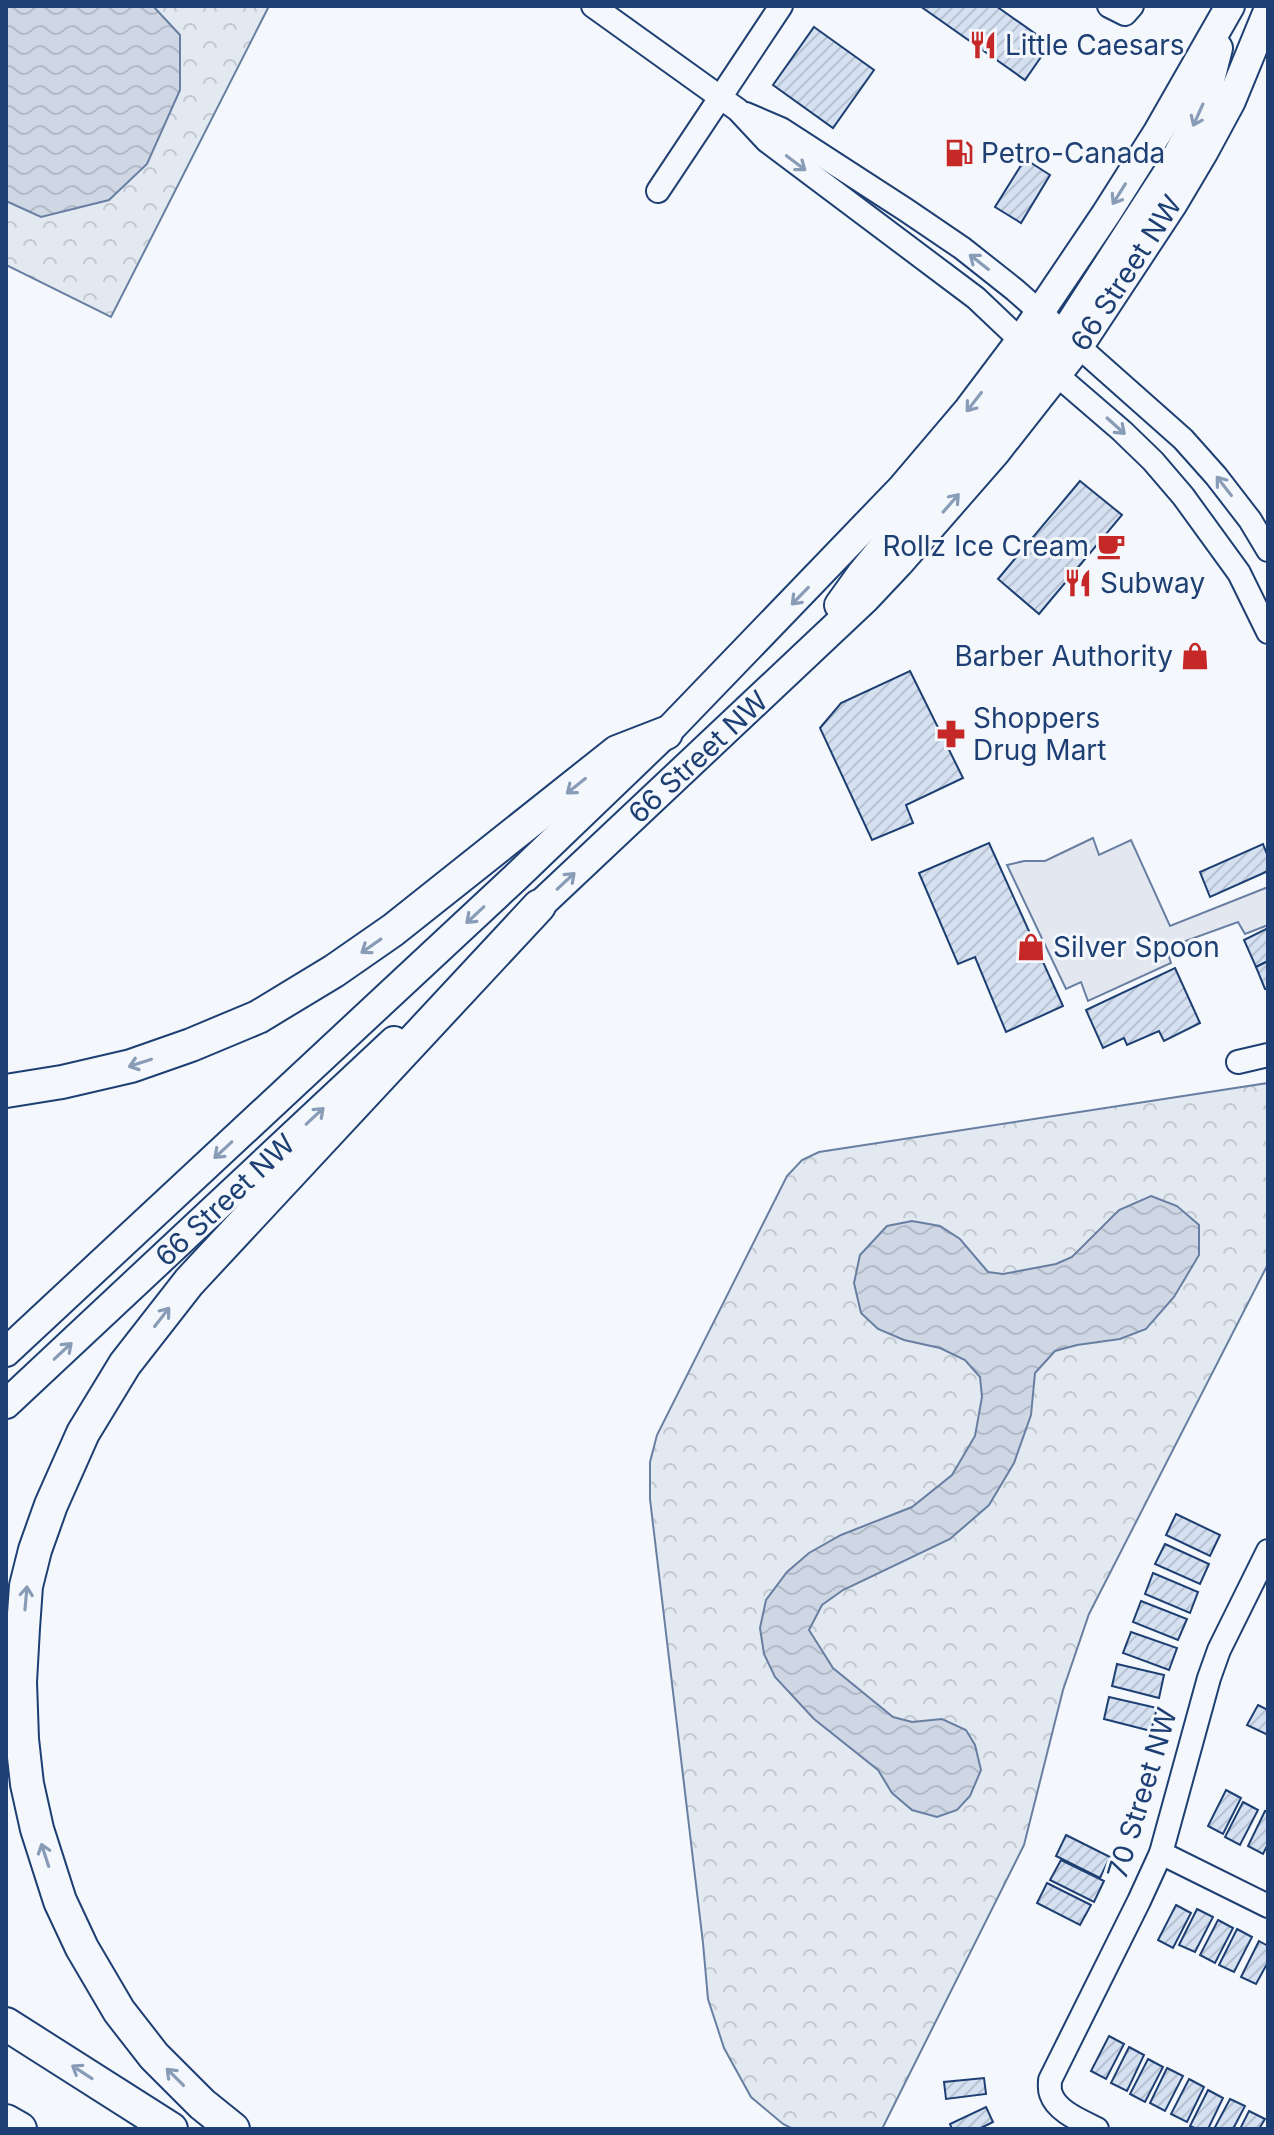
<svg xmlns="http://www.w3.org/2000/svg" width="1274" height="2135" font-family="Inter,sans-serif">
  <style>
    .park { fill: url(#park-crowns); stroke: #687fa3; stroke-width: 2 }
    .parking { fill: #e3e8f0; stroke: #687fa3; stroke-width: 2 }
    .water { fill: url(#water-waves); stroke: #687fa3; stroke-width: 2 }
    .building { fill: url(#building-hatch); stroke: #1d3f73; stroke-width: 2 }
    .lines { fill: none; stroke-linecap: round; stroke-linejoin: round }
    .minor-casing { stroke: #1d3f73; stroke-width: 26 }
    .major-casing { stroke: #1d3f73; stroke-width: 32 }
    .highway-casing { stroke: #1d3f73; stroke-width: 36 }
    .minor { stroke: #f4f7fb; stroke-width: 22 }
    .major { stroke: #f4f7fb; stroke-width: 28 }
    .highway { stroke: #f4f7fb; stroke-width: 32 }
    .oneway { stroke: #889bb7 }
    .labels { text-anchor: middle; stroke-width: 6; stroke-linejoin: round; paint-order: stroke }
    .poi-label { font-size: 28px; fill: #1d3f73; stroke: #f4f7fb; text-anchor: start }
    .street-label { font-size: 28px; fill: #1d3f73; stroke: #f4f7fb }
  </style>
  <defs>
    <pattern id="park-crowns" width="20" height="18" patternUnits="userSpaceOnUse" patternTransform="scale(2)"><rect width="20" height="18" fill="#e3e9f0"/><path d="M2 6a3 3 0 1 1 6 0M12 15a3 3 0 1 1 6 0" fill="none" stroke="#c2c9d1"/></pattern>
    <pattern id="water-waves" width="16" height="10" patternUnits="userSpaceOnUse" patternTransform="scale(2)"><rect width="16" height="10" fill="#cfd7e4"/><path d="M0 5q4-4 8 0t8 0" fill="none" stroke="#b1bac7"/></pattern>
    <pattern id="building-hatch" width="6" height="6" patternUnits="userSpaceOnUse" patternTransform="scale(2)"><rect width="6" height="6" fill="#d5e0f0"/><path d="M-1 1l2-2M0 6l6-6M5 7l2-2" fill="none" stroke="#b6c1d1"/></pattern>
  </defs>
  <rect width="100%" height="100%" fill="#f4f7fb"/>
  <g class="park">
    <path d="M6,6H269L111,317L6,265Z"/>
    <path d="M1268,1083V1264L1089,1614L1063,1690L1024,1845L882,2129H793L783,2124L751,2097L724,2048L708,1999L703,1943L650,1499V1462L657,1435L787,1176L802,1160L819,1152Z"/>
  </g>
  <path class="parking" d="M1093,838L1099,855L1131,840L1170,926L1268,887V925L1245,934L1238,922L1166,948L1171,963L1088,1001L1081,982L1066,989L1007,865L1024,861H1045Z"/>
  <g class="water">
    <path d="M6,6H153L180,35V90L147,164L109,200L41,217L6,201Z"/>
    <path d="M1151,1196L1177,1206L1199,1225V1255L1174,1297L1146,1329L1120,1339L1077,1345L1055,1351L1035,1373L1031,1415L1014,1463L989,1505L950,1539L843,1590L822,1605L809,1630L833,1668L893,1717L912,1722L942,1719L966,1730L975,1745L981,1770L970,1796L957,1810L937,1817L912,1810L892,1793L878,1770L814,1719L775,1677L764,1654L760,1628L766,1600L787,1572L809,1553L841,1535L912,1507L952,1475L975,1436L982,1397L980,1377L965,1360L940,1348L904,1340L878,1329L861,1313L854,1283L860,1255L887,1226L912,1221L940,1226L960,1239L988,1272L1003,1274L1056,1264L1072,1257L1119,1210Z"/>
  </g>
  <g class="building">
    <path d="M920,6H996L1050,44L1025,80Z"/>
    <path d="M814,27L874,70L833,128L773,85Z"/>
    <path d="M1025,159L1050,175L1021,223L995,207Z"/>
    <path d="M1080,481L1122,515L1039,614L998,579Z"/>
    <path d="M910,671L963,778L906,805L913,823L872,840L820,728L841,703Z"/>
    <path d="M989,843L1063,1006L1006,1032L975,957L958,964L919,873Z"/>
    <path d="M1263,844L1268,857V871L1210,897L1200,872Z"/>
    <path d="M1268,928V961L1256,967L1244,940Z"/>
    <path d="M1268,961V988L1265,989L1256,967Z"/>
    <path d="M1175,968L1200,1023L1164,1041L1159,1031L1127,1045L1124,1038L1103,1048L1086,1010Z"/>
    <path d="M1176,1514L1220,1535L1210,1556L1166,1535Z"/>
    <path d="M1165,1544L1209,1564L1200,1584L1155,1564Z"/>
    <path d="M1153,1573L1198,1592L1190,1613L1145,1594Z"/>
    <path d="M1141,1601L1187,1619L1178,1640L1133,1622Z"/>
    <path d="M1131,1632L1177,1648L1169,1670L1123,1653Z"/>
    <path d="M1117,1664L1164,1675L1159,1698L1112,1686Z"/>
    <path d="M1109,1697L1157,1708L1151,1731L1104,1719Z"/>
    <path d="M1258,1705L1268,1710V1735L1247,1725Z"/>
    <path d="M1226,1790L1241,1798L1223,1834L1208,1826Z"/>
    <path d="M1243,1802L1258,1810L1240,1845L1225,1837Z"/>
    <path d="M1265,1811L1268,1812V1844L1263,1854L1248,1846Z"/>
    <path d="M1066,1835L1110,1857L1100,1878L1056,1856Z"/>
    <path d="M1061,1860L1104,1881L1094,1902L1050,1880Z"/>
    <path d="M1047,1883L1091,1905L1080,1925L1037,1903Z"/>
    <path d="M1176,1905L1191,1913L1173,1948L1158,1940Z"/>
    <path d="M1197,1909L1213,1917L1195,1952L1179,1945Z"/>
    <path d="M1218,1920L1233,1928L1215,1963L1200,1955Z"/>
    <path d="M1237,1929L1252,1937L1234,1972L1219,1965Z"/>
    <path d="M1259,1941L1268,1946V1962L1256,1984L1241,1977Z"/>
    <path d="M1109,2036L1124,2044L1106,2079L1091,2071Z"/>
    <path d="M1129,2047L1144,2055L1127,2091L1111,2083Z"/>
    <path d="M1148,2059L1163,2067L1145,2102L1130,2094Z"/>
    <path d="M1167,2068L1183,2076L1165,2111L1150,2103Z"/>
    <path d="M984,2078L986,2094L946,2099L944,2082Z"/>
    <path d="M1189,2079L1204,2087L1187,2122L1171,2114Z"/>
    <path d="M1208,2090L1223,2098L1208,2129H1197L1190,2126Z"/>
    <path d="M1230,2099L1245,2106L1233,2129H1214Z"/>
    <path d="M986,2107L993,2122L979,2129H952L950,2124Z"/>
    <path d="M1249,2111L1265,2119L1259,2129H1240Z"/>
  </g>
  <g class="lines">
    <defs>
      <g id="minor">
        <path d="M593,6L738,110L767,141L976,298L1057,375L1122,431L1153,461L1183,496L1239,573L1268,632"/>
        <path d="M1109,6L1125,14L1132,6"/>
        <path d="M746,114L781,129L906,210L962,248L1015,290L1183,439L1216,476L1250,520L1268,550"/>
        <path d="M658,191L781,6"/>
        <path d="M1238,1062L1268,1055"/>
        <path d="M1161,1853L1268,1906"/>
        <path d="M1097,2129C1082,2121 1057,2112 1051,2094C1049,2089 1050,2085 1050,2080L1139,1901L1161,1853L1209,1678L1219,1650L1268,1551"/>
      </g>
      <g id="major">
        <path d="M1057,364L1058,351L1064,333L1170,169L1186,139L1206,96L1218,48"/>
        <path d="M839,605L862,573L1016,385C1034,360 1049,344 1039,312"/>
        <path d="M524,920L866,598L899,563L995,453L1079,346L1172,205L1204,151L1231,101L1268,11"/>
        <path d="M6,1352L516,877L666,733L901,489L969,409L1021,340L1106,214L1158,132L1230,6"/>
        <path d="M6,1404L394,1041"/>
      </g>
      <g id="highway">
        <path d="M6,1091L62,1082L131,1066L191,1045L258,1017L334,971L393,930L617,752L666,733"/>
        <path d="M6,2024L171,2129"/>
        <path d="M6,2121L20,2129"/>
        <path d="M233,2129L202,2104L154,2056L119,2011L82,1948L60,1901L37,1829L27,1784L22,1739L20,1682L23,1628L26,1586L35,1550L51,1505L83,1433L125,1364L189,1282L539,906"/>
      </g>
    </defs>
    <use href="#minor" class="minor-casing"/>
    <use href="#major" class="major-casing"/>
    <use href="#highway" class="highway-casing"/>
    <use href="#minor" class="minor"/>
    <use href="#major" class="major"/>
    <use href="#highway" class="highway"/>
  </g>
  <defs><path id="oneway-shaft" d="M-6 0H5M1.5-3L5.5 0L1.5 3" fill="none" stroke-width="1.6" stroke-linecap="round" stroke-linejoin="round" transform="scale(2)"/></defs>
  <g class="oneway">
    <use href="#oneway-shaft" transform="translate(1198 115) rotate(114)"/>
    <use href="#oneway-shaft" transform="translate(796 163) rotate(37)"/>
    <use href="#oneway-shaft" transform="translate(1119 194) rotate(122)"/>
    <use href="#oneway-shaft" transform="translate(979 262) rotate(-142)"/>
    <use href="#oneway-shaft" transform="translate(974 402) rotate(128)"/>
    <use href="#oneway-shaft" transform="translate(1116 426) rotate(42)"/>
    <use href="#oneway-shaft" transform="translate(1224 486) rotate(-128)"/>
    <use href="#oneway-shaft" transform="translate(951 503) rotate(-49)"/>
    <use href="#oneway-shaft" transform="translate(800 596) rotate(134)"/>
    <use href="#oneway-shaft" transform="translate(576 786) rotate(141)"/>
    <use href="#oneway-shaft" transform="translate(566 881) rotate(-43)"/>
    <use href="#oneway-shaft" transform="translate(475 915) rotate(137)"/>
    <use href="#oneway-shaft" transform="translate(371 946) rotate(145)"/>
    <use href="#oneway-shaft" transform="translate(140 1063) rotate(162)"/>
    <use href="#oneway-shaft" transform="translate(315 1116) rotate(-43)"/>
    <use href="#oneway-shaft" transform="translate(223 1150) rotate(137)"/>
    <use href="#oneway-shaft" transform="translate(162 1317) rotate(-52)"/>
    <use href="#oneway-shaft" transform="translate(63 1351) rotate(-43)"/>
    <use href="#oneway-shaft" transform="translate(26 1598) rotate(-85)"/>
    <use href="#oneway-shaft" transform="translate(45 1855) rotate(-108)"/>
    <use href="#oneway-shaft" transform="translate(82 2072) rotate(-147)"/>
    <use href="#oneway-shaft" transform="translate(175 2077) rotate(-135)"/>
  </g>
  <defs>
    <symbol id="restaurant-bare" viewBox="-9 -9 18 18"><path d="M-5-6h1v4h1v-4h1v4h1v-4h1v5L-1.5 .5V6h-2V.5L-5-1ZM5-6V6H3V1.5H1.5Q1.5-4 5-6Z" fill="#c62828" stroke="#f4f7fb" stroke-width="2.5" paint-order="stroke"/></symbol>
    <symbol id="fuel-bare" viewBox="-9 -9 18 18"><path d="M-5.5-6h7V0h2V4h1.3V-2.5L3-4.5l.8-.8L6-3V5H2.5V1h-1V6h-7ZM-4.2-4.7v3.2H.2V-4.7Z" fill="#c62828" stroke="#f4f7fb" stroke-width="2.5" paint-order="stroke"/></symbol>
    <symbol id="cafe-bare" viewBox="-9 -9 18 18"><path d="M-5.5-4.5H6V0H3Q3 3.5 0 3.5H-2.5Q-5.5 3.5-5.5 0ZM3-3.2v2h1.7v-2ZM-6 4.5H4V6H-6Z" fill="#c62828" stroke="#f4f7fb" stroke-width="2.5" paint-order="stroke"/></symbol>
    <symbol id="shop-bare" viewBox="-9 -9 18 18"><path d="M-5-2.5h2.3a2.7 3.5 0 0 1 5.4 0H5L5.5 6h-11ZM-1.5-2.5h3a1.5 2.3 0 0 0-3 0Z" fill="#c62828" stroke="#f4f7fb" stroke-width="2.5" paint-order="stroke"/></symbol>
    <symbol id="pharmacy-bare" viewBox="-9 -9 18 18"><path d="M-2-6h4v4h4v4h-4v4h-4v-4h-4v-4h4Z" fill="#c62828" stroke="#f4f7fb" stroke-width="2.5" paint-order="stroke"/></symbol>
  </defs>
  <g fill-rule="evenodd">
    <use href="#restaurant-bare" x="963" y="25" width="40" height="40"/>
    <use href="#fuel-bare" x="939" y="133" width="40" height="40"/>
    <use href="#cafe-bare" x="1091" y="526" width="40" height="40"/>
    <use href="#restaurant-bare" x="1058" y="563" width="40" height="40"/>
    <use href="#shop-bare" x="1175" y="636" width="40" height="40"/>
    <use href="#pharmacy-bare" x="931" y="714" width="40" height="40"/>
    <use href="#shop-bare" x="1011" y="927" width="40" height="40"/>
  </g>
  <g class="labels">
    <g class="poi-label">
      <text x="1005" y="55">Little Caesars</text>
      <text x="981" y="163">Petro-Canada</text>
      <text x="1089" y="556" text-anchor="end">Rollz Ice Cream</text>
      <text x="1100" y="593">Subway</text>
      <text x="1173" y="666" text-anchor="end">Barber Authority</text>
      <text x="973" y="728">Shoppers<tspan x="973" dy="32">Drug Mart</tspan></text>
      <text x="1053" y="957">Silver Spoon</text>
    </g>
    <g class="street-label">
      <text transform="translate(1126 273) rotate(-57)" y="10">66 Street NW</text>
      <text transform="translate(698 757) rotate(-43)" y="10">66 Street NW</text>
      <text transform="translate(225 1200) rotate(-43)" y="10">66 Street NW</text>
      <text transform="translate(1142 1793) rotate(-73)" y="10">70 Street NW</text>
    </g>
  </g>
  <rect width="1274" height="2135" fill="none" stroke="#1d3f73" stroke-width="16"/>
</svg>
